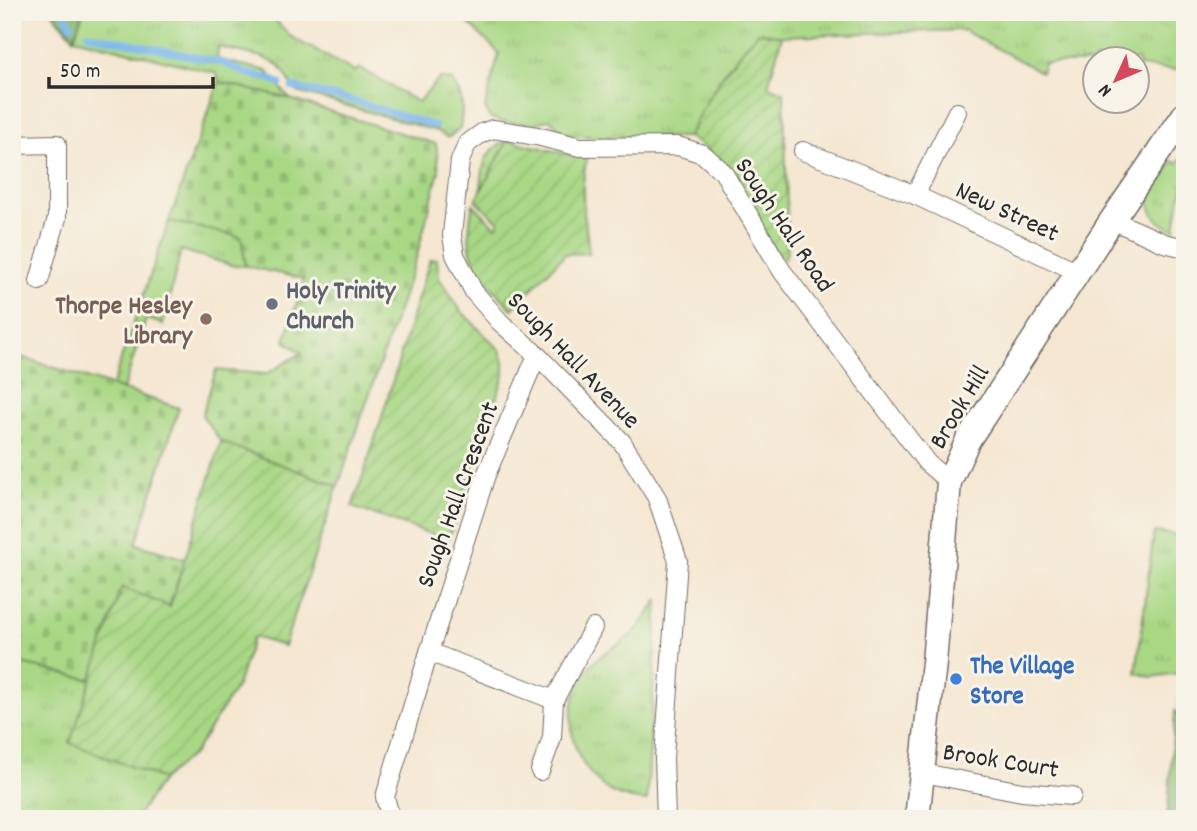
<svg xmlns="http://www.w3.org/2000/svg" width="1197" height="831" font-family="Dekko,sans-serif">
  <style>
    .built { fill: #e9d1ed }
    .grass { fill: url(#grass-tufts); stroke: #6a8258; stroke-width: 2 }
    .forest { fill: url(#forest-firs); stroke: #58724e; stroke-width: 2 }
    .cemetery { fill: url(#cemetery-stones); stroke: #6a8258; stroke-width: 2 }
    .garden { fill: url(#garden-furrows); stroke: #6a8258; stroke-width: 2 }
    .lines { fill: none; stroke-linecap: round; stroke-linejoin: round }
    .stream { stroke: #79b6eb; stroke-width: 7 }
    .minor-casing { stroke: #726d65; stroke-width: 20 }
    .secondary-casing { stroke: #726d65; stroke-width: 27 }
    .minor { stroke: #fff; stroke-width: 18 }
    .secondary { stroke: #fff; stroke-width: 24 }
    .worship-dot { fill: #6b7280; stroke: #f7f3e8; stroke-width: 2.5 }
    .education-dot { fill: #8d6e63; stroke: #f7f3e8; stroke-width: 2.5 }
    .shop-dot { fill: #3f7fe0; stroke: #f7f3e8; stroke-width: 2.5 }
    .labels { text-anchor: middle; stroke-width: 6; stroke-linejoin: round; paint-order: stroke }
    .street-label { font-size: 26px; fill: #2b2b2b; stroke: #f7f3e8 }
    .worship-label { font-size: 26px; font-weight: bold; fill: #5b616d; stroke: #f7f3e8; text-anchor: start }
    .education-label { font-size: 26px; font-weight: bold; fill: #785e54; stroke: #f7f3e8; text-anchor: end }
    .shop-label { font-size: 26px; font-weight: bold; fill: #366cbe; stroke: #f7f3e8; text-anchor: start }
  </style>
  <defs>
    <pattern id="grass-tufts" width="24" height="20" patternUnits="userSpaceOnUse" patternTransform="scale(1.75)"><rect width="24" height="20" fill="#a9d885"/><path d="M3 7l-1-3M5 7V3M7 7l1-3M15 17l-1-3M17 17v-4M19 17l1-3" fill="none" stroke="#92ba73"/></pattern>
    <pattern id="forest-firs" width="22" height="20" patternUnits="userSpaceOnUse" patternTransform="scale(1.75)"><rect width="22" height="20" fill="#86b872"/><path d="M5 1l3.5 6h-7zM16 11l3.5 6h-7z" fill="#6e965e"/></pattern>
    <pattern id="cemetery-stones" width="16" height="16" patternUnits="userSpaceOnUse" patternTransform="scale(1.75)"><rect width="16" height="16" fill="#a9d885"/><path d="M2 7V4a2 2 0 0 1 4 0v3zM10 15v-3a2 2 0 0 1 4 0v3z" fill="#92ba73"/></pattern>
    <pattern id="garden-furrows" width="10" height="10" patternUnits="userSpaceOnUse" patternTransform="scale(1.75)"><rect width="10" height="10" fill="#a9d885"/><path d="M-1 1l2-2M0 10L10 0M9 11l2-2" fill="none" stroke="#92ba73"/></pattern>
  </defs>
  <rect width="100%" height="100%" fill="#f7f3e8"/>
  <filter id="ink" filterUnits="userSpaceOnUse"><feTurbulence type="fractalNoise" baseFrequency=".0143" numOctaves="2"/><feDisplacementMap in="SourceGraphic" scale="14" xChannelSelector="R" yChannelSelector="G"/><feConvolveMatrix kernelMatrix="1 2 1 2 8 2 1 2 1" color-interpolation-filters="sRGB"/></filter>
  <filter id="wash" filterUnits="userSpaceOnUse"><feTurbulence type="fractalNoise" baseFrequency=".00686" numOctaves="4" result="noise"/><feDisplacementMap in="SourceGraphic" scale="28" xChannelSelector="R" yChannelSelector="G"/><feGaussianBlur stdDeviation="1.57" result="paint"/><feColorMatrix in="noise" values="0 0 0 0 0 0 0 0 0 0 0 0 0 0 0 0 0 1.4 0 .05"/><feComposite in="paint" operator="in"/></filter>
  <g filter="url(#wash)">
    <rect width="100%" height="100%" fill="#f5e7d1"/>
    <path class="built" d="M1185,684V721L1175,711L1179,685Z"/>
    <g class="grass">
      <path d="M83,12H268L290,36L355,72L359,68L418,102L440,78L452,81C464,97 463,108 460,128L448,138L437,131L297,92L279,65L262,57L218,47L217,59L267,71L290,99L219,82L216,73L74,38Z"/>
      <path d="M457,12H1185V71L1138,66V60H1096L1095,63H1044L1041,72L963,30L782,36L759,32C728,61 706,100 688,137L573,136L561,131L550,119L533,124L499,121L489,117L485,107L499,53Z"/>
      <path d="M508,140L481,190C483,164 482,152 508,140Z"/>
      <path d="M1185,154V186L1180,196L1175,229C1160,226 1151,215 1149,199L1173,161L1177,163Z"/>
      <path d="M169,221L242,237L245,266H234L181,250L163,324L146,319L123,390L112,386Z"/>
      <path d="M1154,532L1185,536V672L1152,677L1136,673Z"/>
      <path d="M658,599L647,801C617,798 602,791 585,766C564,736 568,688 594,662C604,652 618,646 629,637C642,626 650,612 658,599Z"/>
      <path d="M12,662L93,680L70,743L163,779L135,819H12Z"/>
    </g>
    <g class="forest">
      <path d="M52,12H83L74,38Z"/>
      <path d="M1175,711L1185,721V819H1167Z"/>
    </g>
    <g class="cemetery">
      <path d="M219,82L290,99L436,144L439,171L417,255L338,486L221,442L202,415L216,370L266,374L302,353L285,341L304,279L246,266L241,237L169,221Z"/>
      <path d="M12,354L179,408L136,544L185,559L169,607L122,588L93,680L12,662Z"/>
    </g>
    <g class="garden">
      <path d="M759,32L782,36L768,86L784,92L788,246L785,259L779,257L707,149L688,137C706,100 729,61 759,32Z"/>
      <path d="M508,140L587,159C578,188 586,223 589,253L565,254L512,309C477,272 461,258 473,204L496,227L499,222L476,200Z"/>
      <path d="M437,259L439,278L461,311L500,350L504,361V376L448,540L352,507C382,425 403,342 430,260Z"/>
      <path d="M221,442L338,486L284,646L253,637L237,686L194,753L163,779L70,743L122,587L170,607Z"/>
    </g>
    <g class="lines">
      <g class="stream">
        <path d="M64,12L71,25"/>
        <path d="M88,34L224,63L245,73L271,79L280,84"/>
        <path d="M292,87L347,99L435,126"/>
      </g>
    </g>
  </g>
  <g filter="url(#ink)">
    <g class="lines">
      <defs>
        <g id="minor">
          <path d="M12,145L57,144V218L39,281"/>
          <path d="M803,151L915,195L1078,272"/>
          <path d="M915,195L957,112"/>
          <path d="M1112,220L1164,243L1185,248"/>
          <path d="M429,652L554,700L552,738L540,771"/>
          <path d="M554,700L593,628"/>
          <path d="M923,773L1022,792L1072,796"/>
          <path d="M391,819L385,797L429,652L486,475L537,355"/>
          <path d="M666,819L664,758L678,561L657,498L622,442L537,355L500,322L474,292L455,255L452,235L460,161L467,144L482,133L493,129L537,136L580,147L678,146L703,154L723,172L782,271L927,463L949,482"/>
        </g>
        <path id="secondary" d="M917,819L934,663L949,482L968,440L1112,220L1185,114"/>
      </defs>
      <use href="#minor" class="minor-casing"/>
      <use href="#secondary" class="secondary-casing"/>
      <use href="#minor" class="minor"/>
      <use href="#secondary" class="secondary"/>
    </g>
  </g>
  <circle class="worship-dot" cx="272" cy="304" r="7"/>
  <circle class="education-dot" cx="206" cy="319" r="7"/>
  <circle class="shop-dot" cx="956" cy="679" r="7"/>
  <g class="labels">
    <g class="street-label">
      <text transform="translate(1008 210) rotate(25)" y="9">New Street</text>
      <text transform="translate(786 224) rotate(56)" y="9">Sough Hall Road</text>
      <text transform="translate(575 359) rotate(46)" y="9">Sough Hall Avenue</text>
      <text transform="translate(958 406) rotate(-59)" y="9">Brook Hill</text>
      <text transform="translate(456 494) rotate(-70)" y="9">Sough Hall Crescent</text>
      <text transform="translate(1001 759) rotate(9)" y="9">Brook Court</text>
    </g>
    <g class="worship-label">
      <text x="286" y="298">Holy Trinity<tspan x="286" dy="30">Church</tspan></text>
    </g>
    <g class="education-label">
      <text x="192" y="313">Thorpe Hesley<tspan x="192" dy="30">Library</tspan></text>
    </g>
    <g class="shop-label">
      <text x="970" y="673">The Village<tspan x="970" dy="30">Store</tspan></text>
    </g>
  </g>
  <rect width="1197" height="831" fill="none" stroke="#f7f3e8" stroke-width="42"/>
  <g transform="translate(1116 80) rotate(226)"><circle r="33" fill="#f7f3e8" stroke="#a5a39c" stroke-width="2"/>
  <path d="M0-5L12 26L0 18L-12 26Z" fill="#d1495b"/>
  <text y="-10" font-size="19" font-weight="bold" text-anchor="middle" fill="#2b2b2b">N</text>
  </g>
  <path d="M49 77v10h164v-10" fill="none" stroke="#2b2b2b" stroke-width="3.5"/>
  <text x="60" y="77" font-size="21" fill="#2b2b2b" stroke="#f7f3e8" stroke-width="5" paint-order="stroke">50 m</text>
</svg>
